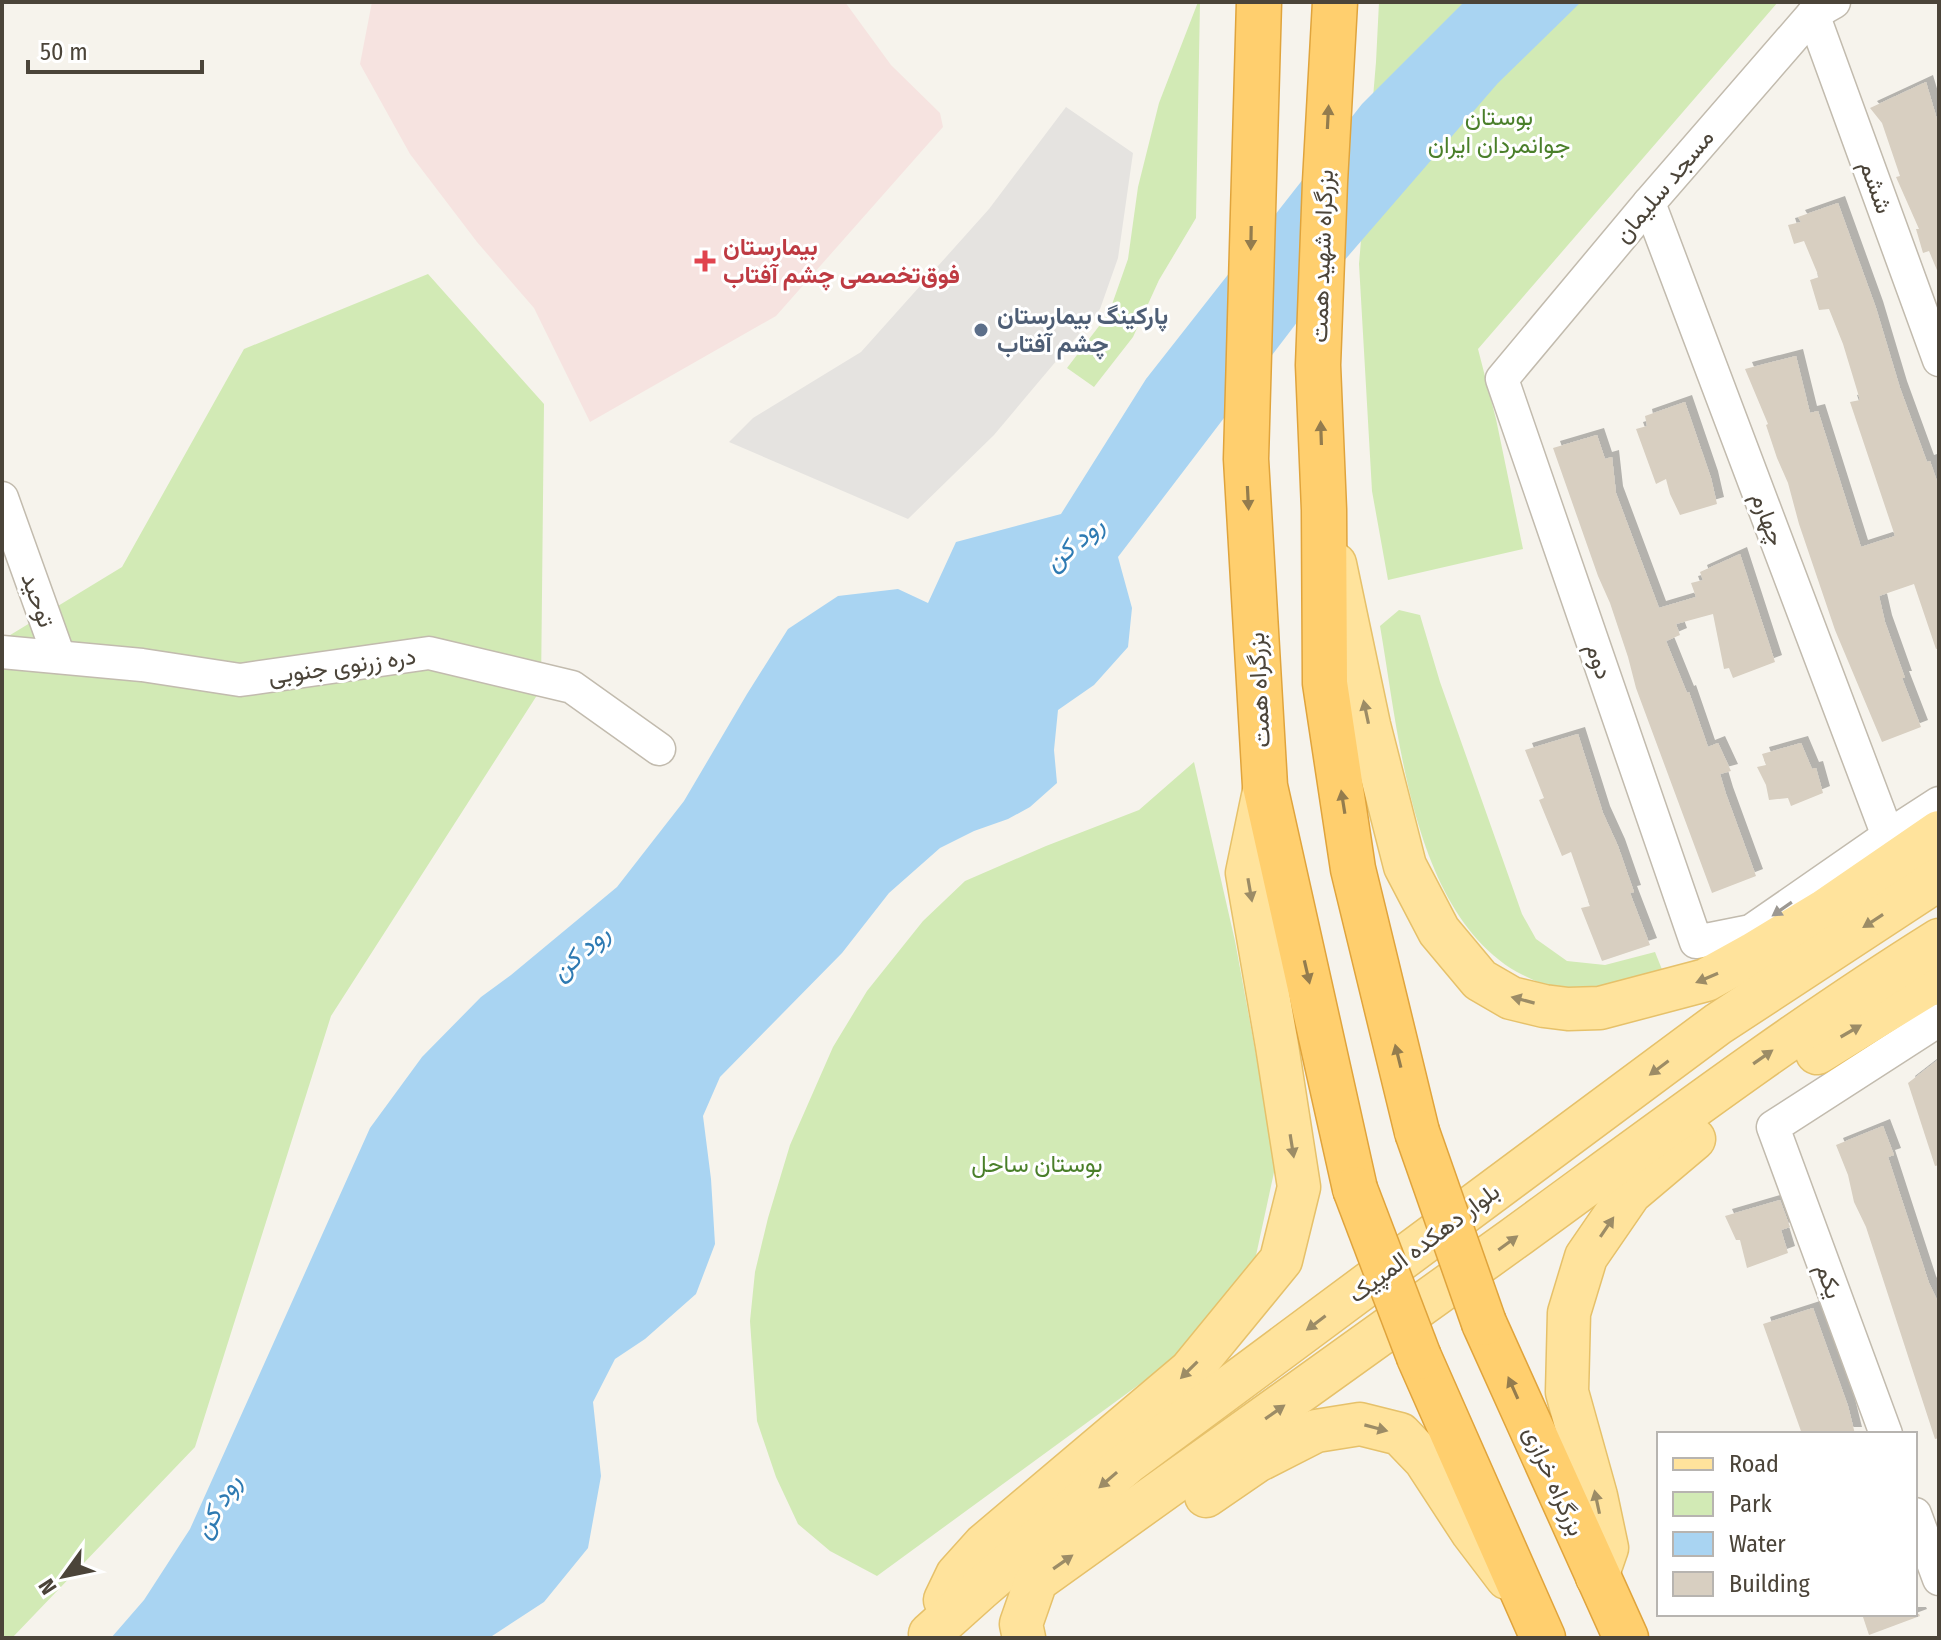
<svg xmlns="http://www.w3.org/2000/svg" width="1941" height="1640" font-family="'Fira Sans Condensed',Vazirmatn,sans-serif">
  <style>
    .medical { fill: #f6e3e0 }
    .green { fill: #d2eab5 }
    .parking { fill: #e5e3e0 }
    .water { fill: #a9d4f2 }
    .building { fill: #d8cfc1; filter: url(#shadow) }
    .lines { fill: none; stroke-linecap: round; stroke-linejoin: round }
    .minor-casing { stroke: #c2bbae; stroke-width: 35 }
    .major-casing { stroke: #e6c16a; stroke-width: 45 }
    .highway-casing { stroke: #e0a43c; stroke-width: 47 }
    .minor { stroke: #fff; stroke-width: 32 }
    .major { stroke: #ffe39c; stroke-width: 42 }
    .highway { stroke: #ffcf6e; stroke-width: 44 }
    .highway-bridge-casing { stroke: #e0a43c; stroke-width: 47; stroke-linecap: butt }
    .highway-bridge { stroke: #ffcf6e; stroke-width: 44 }
    .oneway { fill: #937c4e }
    .oneway2 { fill: #9c8c66 }
    .oneway3 { fill: #9c9892 }
    .health-dot { fill: #e0444e; stroke: #fff; stroke-width: 3 }
    .service-dot { fill: #5c6f8a; stroke: #fff; stroke-width: 3 }
    .labels { text-anchor: middle; stroke-width: 6; stroke-linejoin: round; paint-order: stroke }
    .park-label { font-size: 24px; fill: #4a7f2a; stroke: #fff }
    .street-label { font-size: 24px; fill: #4b4439; stroke: #fff }
    .health-label { font-size: 24px; font-weight: bold; fill: #be3a42; stroke: #fff; text-anchor: start }
    .service-label { font-size: 24px; font-weight: bold; fill: #4e5e75; stroke: #fff; text-anchor: start }
    .water-label { font-size: 26px; font-style: italic; fill: #2e7ab2; stroke: #fff }
  </style>
  <defs>
    <filter id="shadow"><feDropShadow dx="7" dy="-7" stdDeviation="0" flood-color="#0004"/></filter>
  </defs>
  <rect width="100%" height="100%" fill="#f6f3ec"/>
  <path class="medical" d="M372,2H845L891,65L940,113L943,127L776,316L590,422L534,308L477,242L410,154L360,64Z"/>
  <g class="green">
    <path d="M1198,2H1200L1196,218L1159,280L1133,337L1094,387L1067,368L1109,313L1128,259L1138,187L1159,103Z"/>
    <path d="M1379,2H1778L1478,349L1496,419L1523,549L1388,580L1372,491L1359,264L1376,62Z"/>
    <path d="M428,274L544,404L541,689L331,1016L195,1447L12,1638H2V640L122,567L244,349Z"/>
    <path d="M1399,610L1420,615L1440,682L1522,914L1536,939L1567,961L1605,965L1655,952L1665,977C1639,982 1614,988 1587,989C1579,989 1570,991 1563,989C1547,987 1531,979 1517,972C1412,911 1399,735 1380,626Z"/>
    <path d="M1194,762L1235,941L1276,1163L1252,1274L1185,1351L877,1576L830,1551L798,1524L776,1477L757,1421L750,1321L755,1272L768,1218L790,1145L833,1047L867,991L923,921L965,881L1046,846L1139,810Z"/>
  </g>
  <path class="parking" d="M1066,107L1133,153L1118,258L1100,309L994,435L908,519L729,442L753,418L861,352L989,209Z"/>
  <path class="water" d="M1464,2H1581L1498,83L1343,262L1118,557L1132,608L1128,647L1094,685L1058,710L1054,750L1057,783L1030,807L1008,819L974,831L940,848L889,893L842,953L720,1077L703,1116L711,1179L715,1244L696,1294L645,1339L615,1359L593,1402L601,1476L588,1548L544,1602L489,1638H111L144,1600L190,1529L370,1128L422,1057L481,997L511,975L617,887L684,801L747,694L788,629L838,596L898,589L928,603L956,542L1061,514L1146,379L1362,104Z"/>
  <g class="building">
    <path d="M1926,82L1939,126V275L1929,251L1923,253L1916,229H1919L1896,177L1900,176L1882,123L1870,108Z"/>
    <path d="M1838,203L1876,308L1900,388L1927,462L1930,461L1939,487V648L1936,649L1914,584L1879,596L1885,622L1905,678H1902L1921,727L1882,742L1835,630L1799,524L1788,483L1777,458L1766,425L1768,424L1745,369L1796,356L1810,413L1818,411L1861,547L1895,536L1850,402L1860,400L1843,344L1829,309L1819,310L1810,280L1819,277L1804,241L1794,244L1788,225L1801,222L1798,217Z"/>
    <path d="M1685,402L1711,478L1717,504L1680,515L1670,494L1666,479L1656,484L1636,429L1647,426L1645,416Z"/>
    <path d="M1597,435L1605,459L1612,457L1616,493L1659,608L1696,597L1691,583L1703,580L1700,572L1740,554L1775,662L1733,678L1729,668L1724,669L1713,614L1676,624L1680,635L1666,641L1687,693L1689,692L1708,747L1718,743L1731,771L1720,774L1726,794L1756,876L1712,893L1636,688L1628,657L1610,603L1598,576L1553,448Z"/>
    <path d="M1578,734L1603,813L1618,846L1634,892L1630,893L1650,945L1602,961L1581,908L1590,906L1571,852L1562,856L1539,800L1544,798L1525,750Z"/>
    <path d="M1801,743L1812,769L1816,768L1823,793L1791,806L1788,798L1769,800L1766,785L1757,767L1766,765L1762,754Z"/>
    <path d="M1939,1059V1165L1935,1166L1908,1083Z"/>
    <path d="M1883,1126L1894,1155L1888,1157L1929,1283L1939,1304V1438L1935,1439L1866,1227L1854,1202L1848,1175L1836,1145Z"/>
    <path d="M1780,1200L1790,1227L1781,1230L1788,1253L1747,1268L1740,1240H1736L1725,1216Z"/>
    <path d="M1813,1308L1848,1406L1855,1434H1802L1763,1324Z"/>
    <path d="M1862,1614H1919L1920,1616L1869,1635Z"/>
  </g>
  <g class="lines">
    <defs>
      <g id="minor">
        <path d="M1834,2L1813,14L1649,203L1502,379L1696,942L1751,931L1888,836L1939,803"/>
        <path d="M1813,14L1939,360"/>
        <path d="M1649,203L1888,836"/>
        <path d="M2,498L59,657"/>
        <path d="M2,652L142,665L240,680L429,653L572,687L659,749"/>
        <path d="M1886,1434L1773,1127L1939,1020"/>
        <path d="M1915,1514L1939,1579"/>
      </g>
      <g id="major">
        <path d="M1335,564L1369,725L1405,866L1439,931L1480,980L1511,998L1544,1006L1568,1009L1600,1008L1706,980L1753,954L1824,911L1939,832"/>
        <path d="M1817,1053L1939,978"/>
        <path d="M1206,1496L1257,1461L1316,1431L1360,1424L1400,1434L1425,1460L1472,1532L1507,1578"/>
        <path d="M1597,1577L1607,1548L1596,1496L1567,1392L1569,1313L1586,1257L1630,1193L1694,1139"/>
        <path d="M945,1600L957,1575L984,1545L1190,1371L1281,1260L1299,1187L1277,1046L1247,873L1265,786"/>
        <path d="M930,1634L979,1590L1127,1463L1718,1024L1939,879"/>
        <path d="M1024,1638L1021,1624L1036,1581C1196,1468 1355,1354 1513,1239C1653,1137 1792,1032 1939,940"/>
      </g>
      <g id="highway">
        <path d="M1259,2L1246,459L1265,786L1355,1189"/>
        <path d="M1335,2L1325,182L1318,365L1324,510L1325,683L1353,869L1417,1132"/>
        <path d="M1484,1323L1626,1638"/>
        <path d="M1419,1357L1543,1638"/>
      </g>
    </defs>
    <use href="#minor" class="minor-casing"/>
    <use href="#major" class="major-casing"/>
    <use href="#highway" class="highway-casing"/>
    <use href="#minor" class="minor"/>
    <use href="#major" class="major"/>
    <use href="#highway" class="highway"/>
    <defs>
      <g id="highway-bridge">
        <path d="M1417,1132L1484,1323"/>
        <path d="M1355,1189L1419,1357"/>
      </g>
    </defs>
    <use href="#highway-bridge" class="highway-bridge-casing"/>
    <use href="#highway-bridge" class="highway-bridge"/>
  </g>
  <defs><path id="oneway-solid" d="M-6-.8H1V-3.2L6.5 0L1 3.2V.8H-6Z" transform="scale(2)"/></defs>
  <g class="oneway">
    <use href="#oneway-solid" transform="translate(1328 117) rotate(-87)"/>
    <use href="#oneway-solid" transform="translate(1251 238) rotate(91)"/>
    <use href="#oneway-solid" transform="translate(1321 433) rotate(-92)"/>
    <use href="#oneway-solid" transform="translate(1248 498) rotate(87)"/>
    <use href="#oneway-solid" transform="translate(1343 802) rotate(-99)"/>
    <use href="#oneway-solid" transform="translate(1307 972) rotate(77)"/>
    <use href="#oneway-solid" transform="translate(1398 1056) rotate(-104)"/>
    <use href="#oneway-solid" transform="translate(1513 1388) rotate(-114)"/>
  </g>
  <g class="oneway2">
    <use href="#oneway-solid" transform="translate(1366 712) rotate(-102)"/>
    <use href="#oneway-solid" transform="translate(1250 890) rotate(80)"/>
    <use href="#oneway-solid" transform="translate(1873 921) rotate(147)"/>
    <use href="#oneway-solid" transform="translate(1707 978) rotate(157)"/>
    <use href="#oneway-solid" transform="translate(1523 1000) rotate(-165)"/>
    <use href="#oneway-solid" transform="translate(1851 1031) rotate(-30)"/>
    <use href="#oneway-solid" transform="translate(1763 1057) rotate(-35)"/>
    <use href="#oneway-solid" transform="translate(1659 1068) rotate(143)"/>
    <use href="#oneway-solid" transform="translate(1292 1146) rotate(81)"/>
    <use href="#oneway-solid" transform="translate(1607 1227) rotate(-56)"/>
    <use href="#oneway-solid" transform="translate(1508 1243) rotate(-36)"/>
    <use href="#oneway-solid" transform="translate(1316 1323) rotate(143)"/>
    <use href="#oneway-solid" transform="translate(1189 1370) rotate(135)"/>
    <use href="#oneway-solid" transform="translate(1275 1412) rotate(-35)"/>
    <use href="#oneway-solid" transform="translate(1376 1428) rotate(15)"/>
    <use href="#oneway-solid" transform="translate(1108 1480) rotate(139)"/>
    <use href="#oneway-solid" transform="translate(1597 1502) rotate(-102)"/>
    <use href="#oneway-solid" transform="translate(1063 1562) rotate(-35)"/>
  </g>
  <use class="oneway3" href="#oneway-solid" transform="translate(1782 909) rotate(145)"/>
  <path class="health-dot" d="M701 249h8v8h8v8h-8v8h-8v-8h-8v-8h8z"/>
  <circle class="service-dot" cx="981" cy="330" r="8"/>
  <g class="labels">
    <g class="park-label">
      <text x="1499" y="125">بوستان<tspan x="1499" dy="28">جوانمردان ایران</tspan></text>
      <text x="1037" y="1172">بوستان ساحل</text>
    </g>
    <g class="street-label">
      <text transform="translate(1664 186) rotate(-50)" y="8">مسجد سلیمان</text>
      <text transform="translate(1876 187) rotate(70)" y="8">ششم</text>
      <text transform="translate(1322 256) rotate(-88)" y="8">بزرگراه شهید همت</text>
      <text transform="translate(1768 519) rotate(69)" y="8">چهارم</text>
      <text transform="translate(38 600) rotate(70)" y="8">توحید</text>
      <text transform="translate(1599 661) rotate(71)" y="8">دوم</text>
      <text transform="translate(342 666) rotate(-8)" y="8">دره زرنوی جنوبی</text>
      <text transform="translate(1259 690) rotate(-93)" y="8">بزرگراه همت</text>
      <text transform="translate(1424 1243) rotate(-37)" y="8">بلوار دهکده المپیک</text>
      <text transform="translate(1829 1281) rotate(70)" y="8">یکم</text>
      <text transform="translate(1554 1481) rotate(66)" y="8">بزرگراه خرازی</text>
    </g>
    <g class="health-label">
      <text x="723" y="255">بیمارستان<tspan x="723" dy="28">فوق‌تخصصی چشم آفتاب</tspan></text>
    </g>
    <g class="service-label">
      <text x="997" y="324">پاركينگ بيمارستان<tspan x="997" dy="28">چشم آفتاب</tspan></text>
    </g>
    <g class="water-label">
      <text transform="translate(1074 543) rotate(-40)" y="9">رود کن</text>
      <text transform="translate(580 952) rotate(-42)" y="9">رود کن</text>
      <text transform="translate(217 1506) rotate(-60)" y="9">رود کن</text>
    </g>
  </g>
  <rect width="1941" height="1640" fill="none" stroke="#4b4439" stroke-width="8"/>
  <rect x="1657" y="1432" width="260" height="184" fill="#ffffff" stroke="#b7b4b0" stroke-width="2"/>
  <rect x="1673" y="1458" width="40" height="12" fill="#ffe39c" stroke="#b7b4b0" stroke-width="2"/>
  <text x="1729" y="1472" font-size="24" fill="#4b4439">Road</text>
  <rect x="1673" y="1492" width="40" height="24" fill="#d2eab5" stroke="#b7b4b0" stroke-width="2"/>
  <text x="1729" y="1512" font-size="24" fill="#4b4439">Park</text>
  <rect x="1673" y="1532" width="40" height="24" fill="#a9d4f2" stroke="#b7b4b0" stroke-width="2"/>
  <text x="1729" y="1552" font-size="24" fill="#4b4439">Water</text>
  <rect x="1673" y="1572" width="40" height="24" fill="#d8cfc1" stroke="#b7b4b0" stroke-width="2"/>
  <text x="1729" y="1592" font-size="24" fill="#4b4439">Building</text>
  <g transform="translate(64 1576) rotate(237)" stroke="#ffffff" stroke-width="6" paint-order="stroke">
  <path d="M0-6L14 30L0 20L-14 30Z" fill="#4b4439"/>
  <text y="-12" font-size="22" font-weight="bold" text-anchor="middle" fill="#4b4439">N</text>
  </g>
  <path d="M28 60v12h174v-12" fill="none" stroke="#4b4439" stroke-width="4"/>
  <text x="40" y="60" font-size="24" fill="#4b4439" stroke="#ffffff" stroke-width="6" paint-order="stroke">50 m</text>
</svg>
